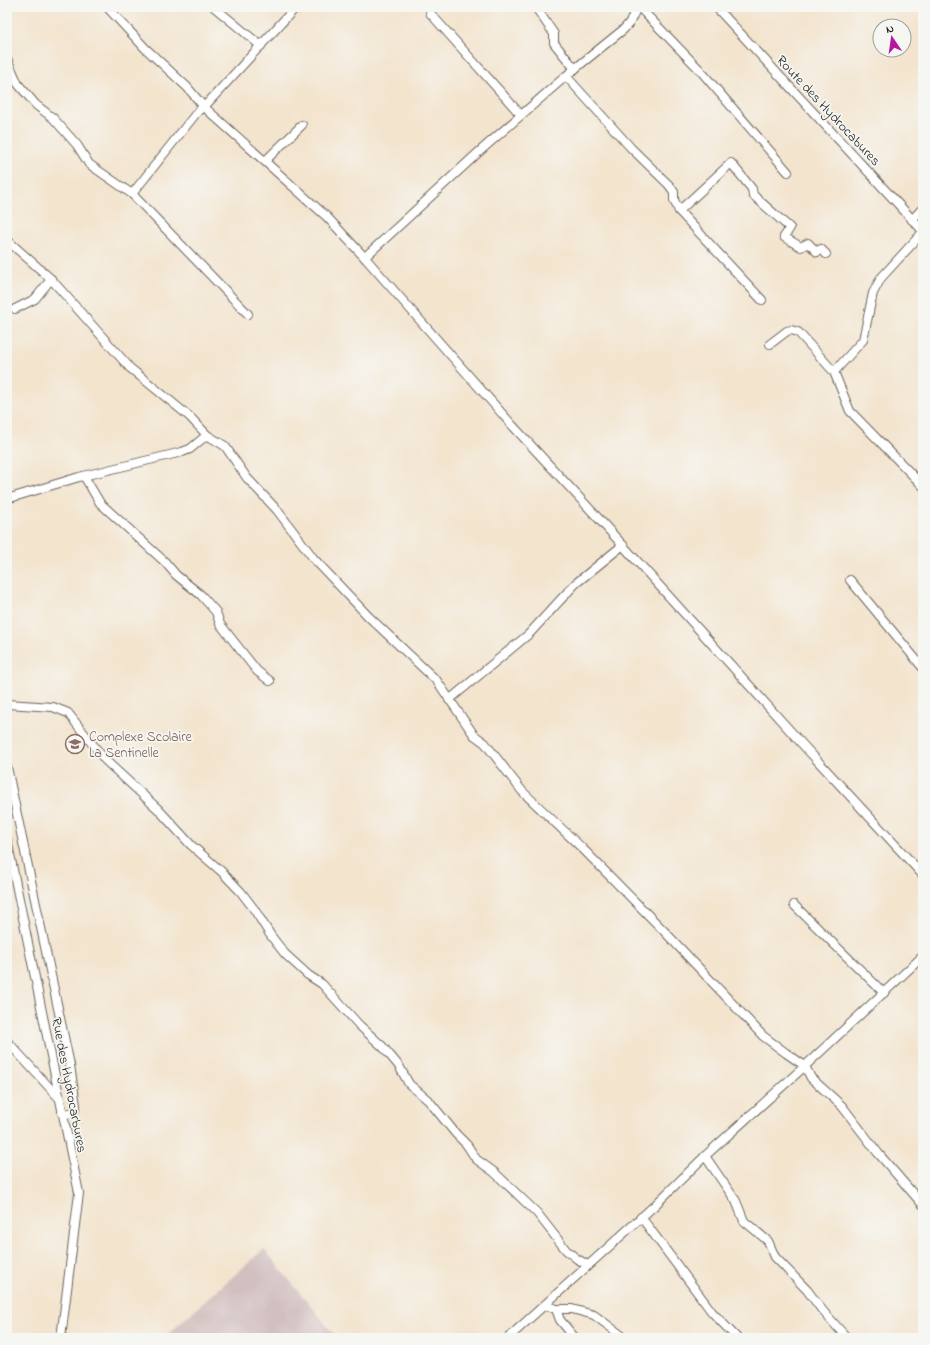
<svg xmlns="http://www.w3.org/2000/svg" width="930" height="1345" font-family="'Indie Flower',sans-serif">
<rect width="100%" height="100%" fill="#f6f6f2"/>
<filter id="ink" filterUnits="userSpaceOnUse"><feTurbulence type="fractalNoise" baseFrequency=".025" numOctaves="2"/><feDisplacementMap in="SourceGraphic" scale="8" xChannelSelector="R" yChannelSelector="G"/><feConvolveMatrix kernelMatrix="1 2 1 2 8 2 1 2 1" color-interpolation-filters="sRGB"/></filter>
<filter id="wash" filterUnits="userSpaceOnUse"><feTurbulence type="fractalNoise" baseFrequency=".012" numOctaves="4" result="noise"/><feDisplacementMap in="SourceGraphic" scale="16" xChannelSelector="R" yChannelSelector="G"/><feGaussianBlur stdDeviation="0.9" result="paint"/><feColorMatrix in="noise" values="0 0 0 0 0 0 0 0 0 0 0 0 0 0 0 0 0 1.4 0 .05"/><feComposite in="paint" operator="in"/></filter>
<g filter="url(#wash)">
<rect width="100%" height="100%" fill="#f3e4ce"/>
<path fill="#d2bfc0" d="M264,1249L337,1338H163Z"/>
</g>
<g filter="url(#ink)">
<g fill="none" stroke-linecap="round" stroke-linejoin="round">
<g stroke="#67625a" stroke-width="10">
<g id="minor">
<path d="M107,7L145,48L187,87L204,107L327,217L367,260L513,426L599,519L803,745L923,875"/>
<path d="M214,7L261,46"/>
<path d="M535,7L539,12L554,34V43L575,69"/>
<path d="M639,7L699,69L788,172"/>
<path d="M716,7L923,231"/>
<path d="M430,13L521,115"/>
<path d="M7,59L18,84L36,105L53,118L77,145L89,164L132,194L248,314"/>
<path d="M566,76L631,148L669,185L674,192V200L679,211L762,300"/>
<path d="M265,161L302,125"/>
<path d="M132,194L198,111L204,107L296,7"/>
<path d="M679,211L731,163L752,189L753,195L790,228L784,237L801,247L808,243L817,252L821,249L826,254"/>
<path d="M912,220L923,208"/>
<path d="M7,240L51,279L130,368L190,417L207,435"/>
<path d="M365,257L480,151L566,76L624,29L630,22L637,7"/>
<path d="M15,309L35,299L51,279"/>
<path d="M770,344L787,331L791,330L798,332L834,372L850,411L923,486"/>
<path d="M834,372L863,340L873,293L881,278L923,232"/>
<path d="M84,476L100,503L165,562L176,575L201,595L216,612L220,624L257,671L270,681"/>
<path d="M7,499L79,477L182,452L190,449L207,435L225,446L247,478L277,510L314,559L369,617L437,681L474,735L485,743L522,791L582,848L664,931L763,1036L786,1053L805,1066L811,1078L842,1106L878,1153L923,1205"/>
<path d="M850,580L923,668"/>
<path d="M449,700L529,634L575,584L623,545"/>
<path d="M7,704L53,707L68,713L105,760L158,809L191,845L222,872L241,892L254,909L271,936L285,954L308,975L322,984L359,1025L383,1047L399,1066L409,1084L429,1101L456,1134L467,1145L476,1159L494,1172L537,1213L566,1250L577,1259L588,1265"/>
<path d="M7,767L70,1065L76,1106L74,1112L66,1114L62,1113"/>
<path d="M7,840L79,1193L61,1338"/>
<path d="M794,905L884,993"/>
<path d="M7,1041L59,1098"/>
<path d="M705,1156L736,1201L744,1221L768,1241L775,1257L807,1290L822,1310L847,1338"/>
<path d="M641,1217L712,1312L737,1338"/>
<path d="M545,1305L556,1309H572L594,1315L625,1338"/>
<path d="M556,1309L560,1320L575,1338"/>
<path d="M508,1338L655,1205L705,1156L805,1066L923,956"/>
</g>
</g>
<use href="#minor" stroke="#fff" stroke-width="8"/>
</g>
</g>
<defs>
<g id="school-ring" transform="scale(1)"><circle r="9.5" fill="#f6f6f2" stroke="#8d6e63" stroke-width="1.5"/><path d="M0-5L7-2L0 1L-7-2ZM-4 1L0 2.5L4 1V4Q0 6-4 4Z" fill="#8d6e63"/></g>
</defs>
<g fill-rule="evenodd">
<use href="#school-ring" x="75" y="744"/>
</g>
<g text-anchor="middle" stroke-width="3.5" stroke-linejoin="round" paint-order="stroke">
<g font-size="14" fill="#1c1c1c" stroke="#f6f6f2">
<text transform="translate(829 110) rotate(47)" y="5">Route des Hydrocabures</text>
<text transform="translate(70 1085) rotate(79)" y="5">Rue des Hydrocarbures</text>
</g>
<g font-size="14" fill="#785e54" stroke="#f6f6f2" text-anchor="start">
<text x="89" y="741">Complexe Scolaire<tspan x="89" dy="16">La Sentinelle</tspan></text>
</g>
</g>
<rect width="930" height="1345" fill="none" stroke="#f6f6f2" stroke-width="24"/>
<g transform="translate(892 38) rotate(347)"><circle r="19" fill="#f6f6f2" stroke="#9f9f9c"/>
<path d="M0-3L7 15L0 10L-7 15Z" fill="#b5179e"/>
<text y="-6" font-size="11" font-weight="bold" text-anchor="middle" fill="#1c1c1c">N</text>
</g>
</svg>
